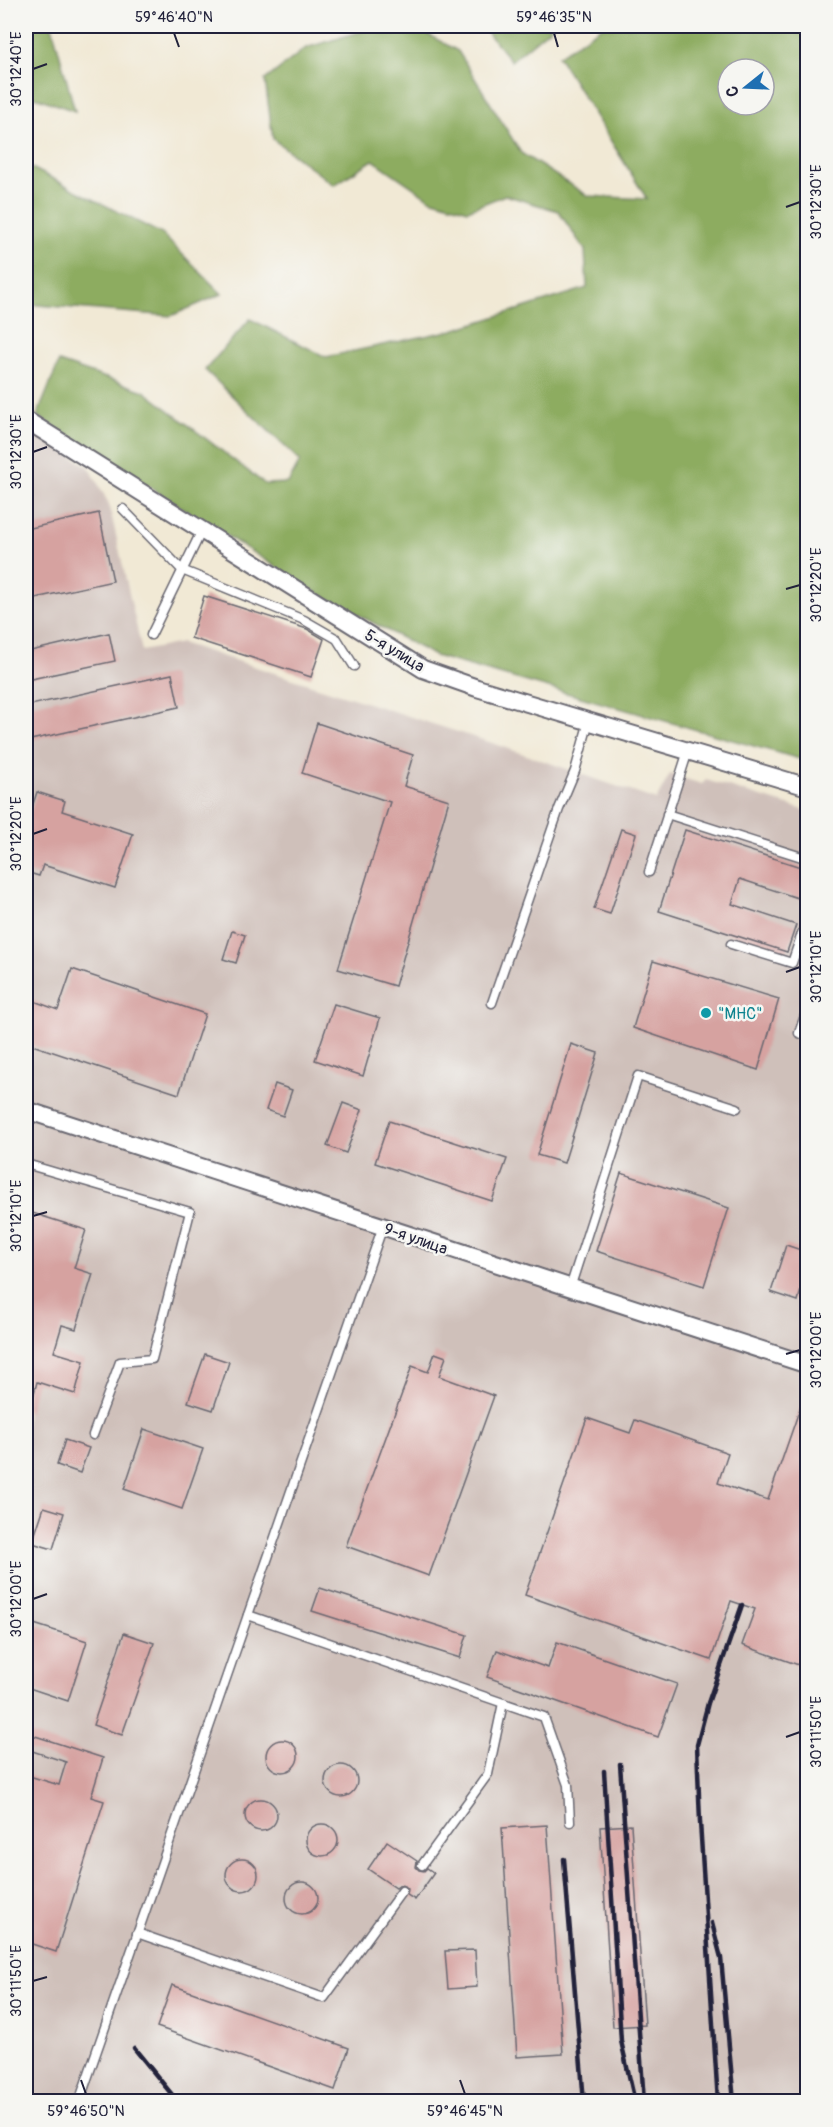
<svg xmlns="http://www.w3.org/2000/svg" width="833" height="2127" font-family="Pangolin,sans-serif">
<rect width="100%" height="100%" fill="#f6f6f2"/>
<filter id="ink" filterUnits="userSpaceOnUse"><feTurbulence type="fractalNoise" baseFrequency=".0167" numOctaves="2"/><feDisplacementMap in="SourceGraphic" scale="12" xChannelSelector="R" yChannelSelector="G"/><feConvolveMatrix kernelMatrix="1 2 1 2 8 2 1 2 1" color-interpolation-filters="sRGB"/></filter>
<filter id="wash" filterUnits="userSpaceOnUse"><feTurbulence type="fractalNoise" baseFrequency=".008" numOctaves="4" result="noise"/><feDisplacementMap in="SourceGraphic" scale="24" xChannelSelector="R" yChannelSelector="G"/><feGaussianBlur stdDeviation="1.35" result="paint"/><feColorMatrix in="noise" values="0 0 0 0 0 0 0 0 0 0 0 0 0 0 0 0 0 1.4 0 .05"/><feComposite in="paint" operator="in"/></filter>
<g filter="url(#wash)">
<rect width="100%" height="100%" fill="#f1e9d5"/>
<path fill="#cfc0ba" d="M26,434L43,439L89,467L109,504L142,651L181,643L492,743L656,800L670,774L702,784L706,780L807,811V2101H26Z"/>
<g fill="#8dac60" stroke="#58674e" stroke-width="1.5" fill-rule="evenodd">
<path d="M26,26H52L75,111L26,94Z"/>
<path d="M379,26H413L458,51L521,153L588,196L647,199L558,56L603,26H807V761L435,656L314,591L37,416L59,362L144,391L265,484L288,483L300,461L205,370L250,319L326,357L453,330L587,288L585,250L558,211L505,195L468,210L430,199L373,160L334,185L273,139L265,80L306,48ZM728,69H764V105H728Z"/>
<path d="M482,26H553L511,61Z"/>
<path d="M26,165L162,234L222,294L171,316L26,304Z"/>
</g>
<g id="blocks">
<g fill="#d6a2a0">
<path d="M99,513L113,581L26,600V529Z"/>
<path d="M204,596L307,629L324,639L311,677L191,638Z"/>
<path d="M109,633L115,661L31,679L26,652Z"/>
<path d="M172,674L179,707L26,741V706Z"/>
<path d="M317,723L413,755L404,786L449,800L395,986L338,969L390,802L302,773Z"/>
<path d="M37,792L65,801L62,811L133,834L115,888L43,865L39,876L26,872V825Z"/>
<path d="M621,829L636,834L610,914L594,909Z"/>
<path d="M685,830L807,869V901L740,879L732,904L796,925L787,952L659,911Z"/>
<path d="M232,931L245,935L236,963L223,959Z"/>
<path d="M653,961L779,999L758,1070L633,1028Z"/>
<path d="M72,969L205,1014L179,1094L26,1043V998L58,1010Z"/>
<path d="M334,1004L380,1018L363,1076L315,1060Z"/>
<path d="M571,1044L598,1053L564,1163L537,1155Z"/>
<path d="M275,1084L292,1090L283,1116L266,1110Z"/>
<path d="M343,1103L362,1110L346,1153L327,1146Z"/>
<path d="M389,1121L507,1159L492,1201L375,1163Z"/>
<path d="M621,1173L729,1208L704,1286L596,1251Z"/>
<path d="M26,1211L86,1230L74,1268L93,1274L76,1329L62,1325L54,1352L84,1361L75,1394L37,1382L29,1412L26,1411Z"/>
<path d="M786,1245L807,1252V1292L801,1290L798,1301L771,1292Z"/>
<path d="M435,1353L446,1357L439,1376L494,1396L429,1576L346,1546L412,1366L428,1372Z"/>
<path d="M205,1354L229,1362L213,1410L188,1402Z"/>
<path d="M806,1391H807V1668L742,1645L755,1609L731,1601L711,1660L525,1595L587,1418L630,1433L635,1420L728,1453L718,1483L768,1500Z"/>
<path d="M144,1429L203,1449L182,1509L124,1489Z"/>
<path d="M65,1440L89,1448L80,1473L57,1465Z"/>
<path d="M44,1507L64,1513L53,1549L32,1543Z"/>
<path d="M320,1588L467,1635L460,1658L312,1611Z"/>
<path d="M34,1624L87,1641L68,1701L26,1687V1650Z"/>
<path d="M124,1633L154,1643L122,1735L93,1725Z"/>
<path d="M557,1642L677,1684L658,1737L487,1677L497,1650L548,1668Z"/>
<path d="M26,1733L103,1758L91,1797L104,1801L56,1952L26,1942V1775L59,1785L66,1762L26,1749Z"/>
<circle cx="282" cy="1756" r="16"/>
<circle cx="341" cy="1781" r="16"/>
<circle cx="261" cy="1815" r="16"/>
<circle cx="322" cy="1840" r="16"/>
<path d="M547,1825L563,2054L517,2057L502,1828Z"/>
<path d="M631,1825L645,2025L613,2027L600,1827Z"/>
<path d="M387,1841L417,1861L416,1867L419,1870L424,1871L427,1868L434,1873L415,1900L407,1895L408,1889L405,1886L400,1885L396,1888L368,1869Z"/>
<circle cx="242" cy="1875" r="16"/>
<circle cx="302" cy="1898" r="16"/>
<path d="M475,1950L477,1987L448,1989L445,1951Z"/>
<path d="M172,1985L349,2048L335,2090L157,2027Z"/>
</g>
</g>
</g>
<g filter="url(#ink)">
<use href="#blocks" fill-opacity="0" stroke="#6a6871" stroke-width="1.5"/>
<g fill="none" stroke-linecap="round" stroke-linejoin="round">
<g stroke="#6a6871" stroke-width="11">
<g id="service">
<path d="M123,509L182,570L304,620L337,639L354,666"/>
<path d="M151,635L202,530"/>
<path d="M667,814L808,859"/>
<path d="M649,872L688,751"/>
<path d="M731,944L792,963L808,916"/>
<path d="M492,1003L559,809L575,771L589,721"/>
<path d="M808,1007L799,1033L808,1036"/>
<path d="M26,1164L190,1212L152,1359L120,1362L93,1435"/>
<path d="M570,1288L638,1076L737,1108"/>
<path d="M248,1615L544,1717L568,1785L570,1822"/>
<path d="M422,1865L488,1774L503,1703"/>
<path d="M137,1933L324,1998L402,1891"/>
<path d="M79,2102L383,1226"/>
</g>
</g>
<g stroke="#6a6871" stroke-width="20">
<g id="minor">
<path d="M26,420L423,669L477,688L808,787"/>
<path d="M26,1110L808,1365"/>
</g>
</g>
<use href="#service" stroke="#fff" stroke-width="8"/>
<use href="#minor" stroke="#fff" stroke-width="16"/>
<g stroke="#22223b" stroke-width="4.5">
<path d="M620,1764L644,2102"/>
<path d="M604,1771L621,2041L635,2102"/>
<path d="M564,1859L584,2102"/>
<path d="M712,1923L721,1958L734,2102"/>
<path d="M134,2048L178,2102"/>
<path d="M718,2102L700,1822L697,1745L708,1703L742,1605"/>
</g>
</g>
</g>
<path fill="none" stroke="#22223b" stroke-width="2" d="M174,33L179,47M554,33L558,47M33,69L47,64M786,207L800,202M33,452L47,447M786,589L800,585M33,834L47,829M786,972L800,967M33,1216L47,1212M786,1354L800,1350M33,1599L47,1594M786,1737L800,1732M33,1981L47,1977M81,2080L86,2094M460,2080L465,2094"/>
<circle fill="#0f9aa8" stroke="#f6f6f2" stroke-width="2" cx="706" cy="1013" r="6"/>
<g text-anchor="middle" stroke-width="5" stroke-linejoin="round" paint-order="stroke">
<g font-size="16" fill="#22223b" stroke="#f6f6f2">
<text transform="translate(395 650) rotate(31)" y="6">5-я улица</text>
<text transform="translate(416 1238) rotate(19)" y="6">9-я улица</text>
</g>
<g font-size="16" fill="#0d838f" stroke="#f6f6f2" text-anchor="start">
<text x="718" y="1019">"МНС"</text>
</g>
</g>
<rect width="833" height="2127" fill="none" stroke="#f6f6f2" stroke-width="66"/>
<g transform="translate(746 87) rotate(252)"><circle r="28" fill="#f6f6f2" stroke="#a1a1a9" stroke-width="1.5"/>
<path d="M0-4.5L10 22L0 15L-10 22Z" fill="#1f6fb2"/>
<text y="-9" font-size="16" font-weight="bold" text-anchor="middle" fill="#22223b">С</text>
</g>
<rect x="33" y="33" width="767" height="2061" fill="none" stroke="#22223b" stroke-width="2"/>
<g font-size="15" text-anchor="middle" fill="#22223b">
<text x="174" y="22">59°46'40"N</text>
<text x="554" y="22">59°46'35"N</text>
<text transform="translate(16 69) rotate(-90)" y="5">30°12'40"E</text>
<text transform="translate(816 202) rotate(-90)" y="5">30°12'30"E</text>
<text transform="translate(16 452) rotate(-90)" y="5">30°12'30"E</text>
<text transform="translate(816 585) rotate(-90)" y="5">30°12'20"E</text>
<text transform="translate(16 834) rotate(-90)" y="5">30°12'20"E</text>
<text transform="translate(816 967) rotate(-90)" y="5">30°12'10"E</text>
<text transform="translate(16 1216) rotate(-90)" y="5">30°12'10"E</text>
<text transform="translate(816 1350) rotate(-90)" y="5">30°12'00"E</text>
<text transform="translate(16 1599) rotate(-90)" y="5">30°12'00"E</text>
<text transform="translate(816 1732) rotate(-90)" y="5">30°11'50"E</text>
<text transform="translate(16 1981) rotate(-90)" y="5">30°11'50"E</text>
<text x="86" y="2116">59°46'50"N</text>
<text x="465" y="2116">59°46'45"N</text>
</g>
</svg>
